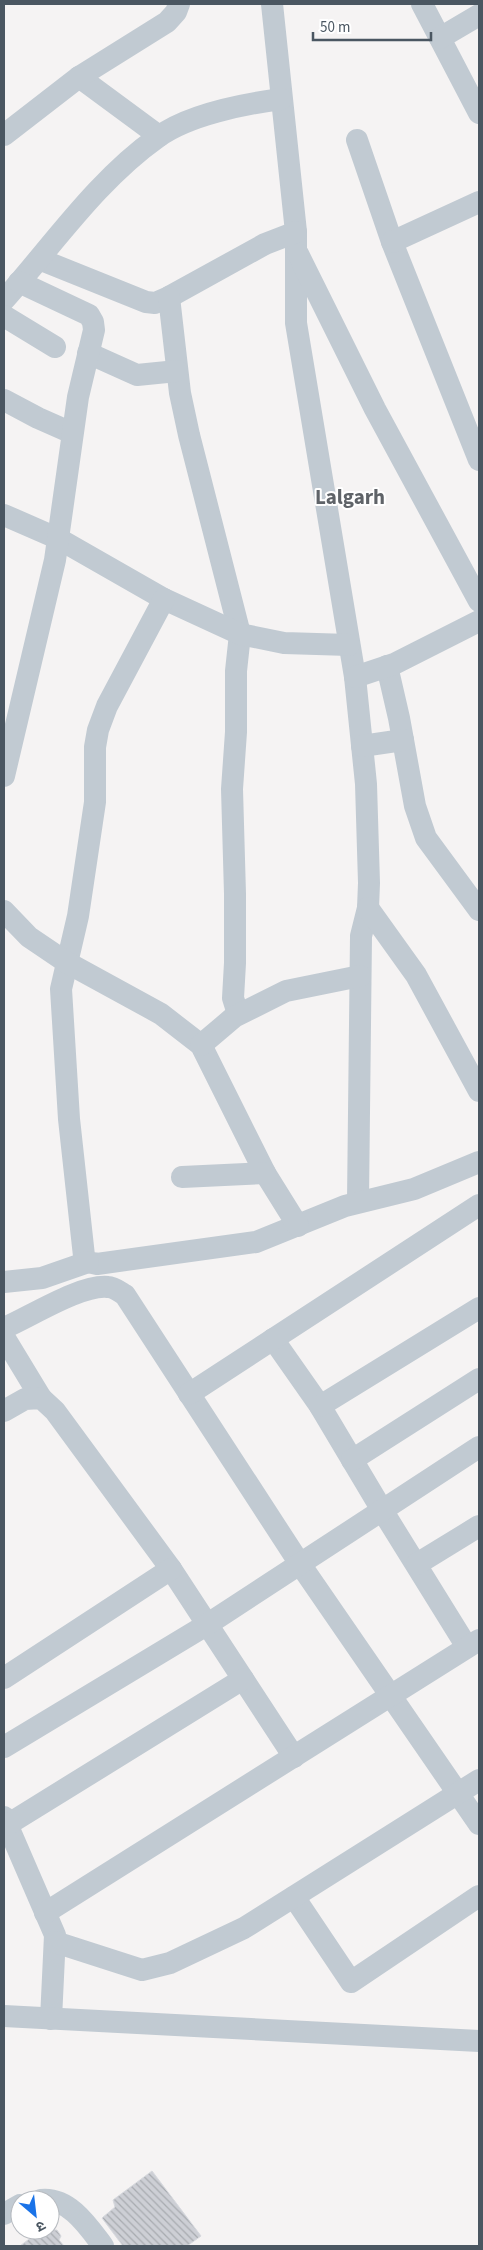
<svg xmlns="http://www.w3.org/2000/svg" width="483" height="2250" font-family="'Source Sans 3','Noto Sans Devanagari',sans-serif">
<defs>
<pattern id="building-back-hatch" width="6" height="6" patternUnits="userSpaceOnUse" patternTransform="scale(1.25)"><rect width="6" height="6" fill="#cdcfd5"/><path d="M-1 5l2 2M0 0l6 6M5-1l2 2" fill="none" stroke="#a8abb0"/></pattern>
</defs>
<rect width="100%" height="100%" fill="#f5f3f3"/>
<g fill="url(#building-back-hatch)" stroke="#d7d9de">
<path d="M152,2171L201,2236L187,2246H123L102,2218L115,2207L113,2200Z"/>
<path d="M41,2230H57L61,2236L59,2240L64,2246H20Z"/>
</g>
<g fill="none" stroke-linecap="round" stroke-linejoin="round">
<g stroke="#c1cad2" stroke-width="22">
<path d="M272,4L296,232V323L355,677L366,784L369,883L368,908L361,936L358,1201"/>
<path d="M422,4L479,113"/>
<path d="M440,38L479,15"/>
<path d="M79,77L159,136"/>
<path d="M4,135L79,77L167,22L176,12L179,4"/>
<path d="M357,140L392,242L479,460"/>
<path d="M392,242L479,202"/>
<path d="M298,254L375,409L479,601"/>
<path d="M39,259L146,302L155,303L169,297L265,244L296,232"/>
<path d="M169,297L180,393L189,435L240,634L236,671V732L232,789L235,894V963L233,998L238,1014"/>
<path d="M4,300C53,245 97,180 158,137C188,115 244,104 281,99"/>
<path d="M4,316L55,347"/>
<path d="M88,353L137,375L177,371"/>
<path d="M4,400L38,418L72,433"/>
<path d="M4,515L59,539L164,599L240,634L284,643L349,645"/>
<path d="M164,599L107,706L98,730L95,747V802L78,916L61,989L69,1119L84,1256L88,1262L97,1264L256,1242L345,1206L414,1189L479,1162"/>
<path d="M387,666L399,718L415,806L426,838L479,910"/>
<path d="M355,677L394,664L479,621"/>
<path d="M362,746L403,740"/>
<path d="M4,776L55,560L78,397L94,330L93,322L89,315L19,282"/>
<path d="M368,908L416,975L479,1091"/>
<path d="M4,911L29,937L66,962L161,1014L201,1045L265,1173L298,1226"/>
<path d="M201,1045L234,1017L286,991L360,976"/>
<path d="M182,1177L265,1173"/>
<path d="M4,1282L42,1278L88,1262"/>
<path d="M4,1328C30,1317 81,1284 108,1287C114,1287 120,1292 125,1295L300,1564L479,1824"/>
<path d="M4,1337L41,1398"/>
<path d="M273,1339L320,1406L382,1510L467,1647"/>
<path d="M189,1394L479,1205"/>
<path d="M320,1406L479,1308"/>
<path d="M4,1411L25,1399L41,1398L55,1411L171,1569L294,1757"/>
<path d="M352,1460L479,1379"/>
<path d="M417,1564L479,1526"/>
<path d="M4,1678L171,1569"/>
<path d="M4,1747L208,1624L479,1447"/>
<path d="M4,1817L55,1935L51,2019"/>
<path d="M7,1825L243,1679"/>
<path d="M294,1897L351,1982L479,1896"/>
<path d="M45,1913L479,1640"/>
<path d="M55,1942L142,1970L170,1963L244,1928L479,1780"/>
<path d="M4,2016L479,2041"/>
<path d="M41,2200C69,2197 88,2226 103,2246"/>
<path d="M4,2214L20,2205"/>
</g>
</g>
<g text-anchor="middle" stroke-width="4" stroke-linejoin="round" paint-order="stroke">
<g font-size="21" font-weight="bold" fill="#5f6368" stroke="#fff">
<text x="350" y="504">Lalgarh</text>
</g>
</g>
<rect width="483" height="2250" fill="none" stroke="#4a5661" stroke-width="10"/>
<g transform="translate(35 2215) rotate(152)"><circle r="24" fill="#ffffff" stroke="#b7bbc0"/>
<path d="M0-4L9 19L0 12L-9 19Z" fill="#1a73e8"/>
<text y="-8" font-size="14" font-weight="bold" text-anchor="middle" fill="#4a5661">उ</text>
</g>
<path d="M313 32v8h118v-8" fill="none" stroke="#4a5661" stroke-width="2.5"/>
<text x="320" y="32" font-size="15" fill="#4a5661" stroke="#ffffff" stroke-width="4" paint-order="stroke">50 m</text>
</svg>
